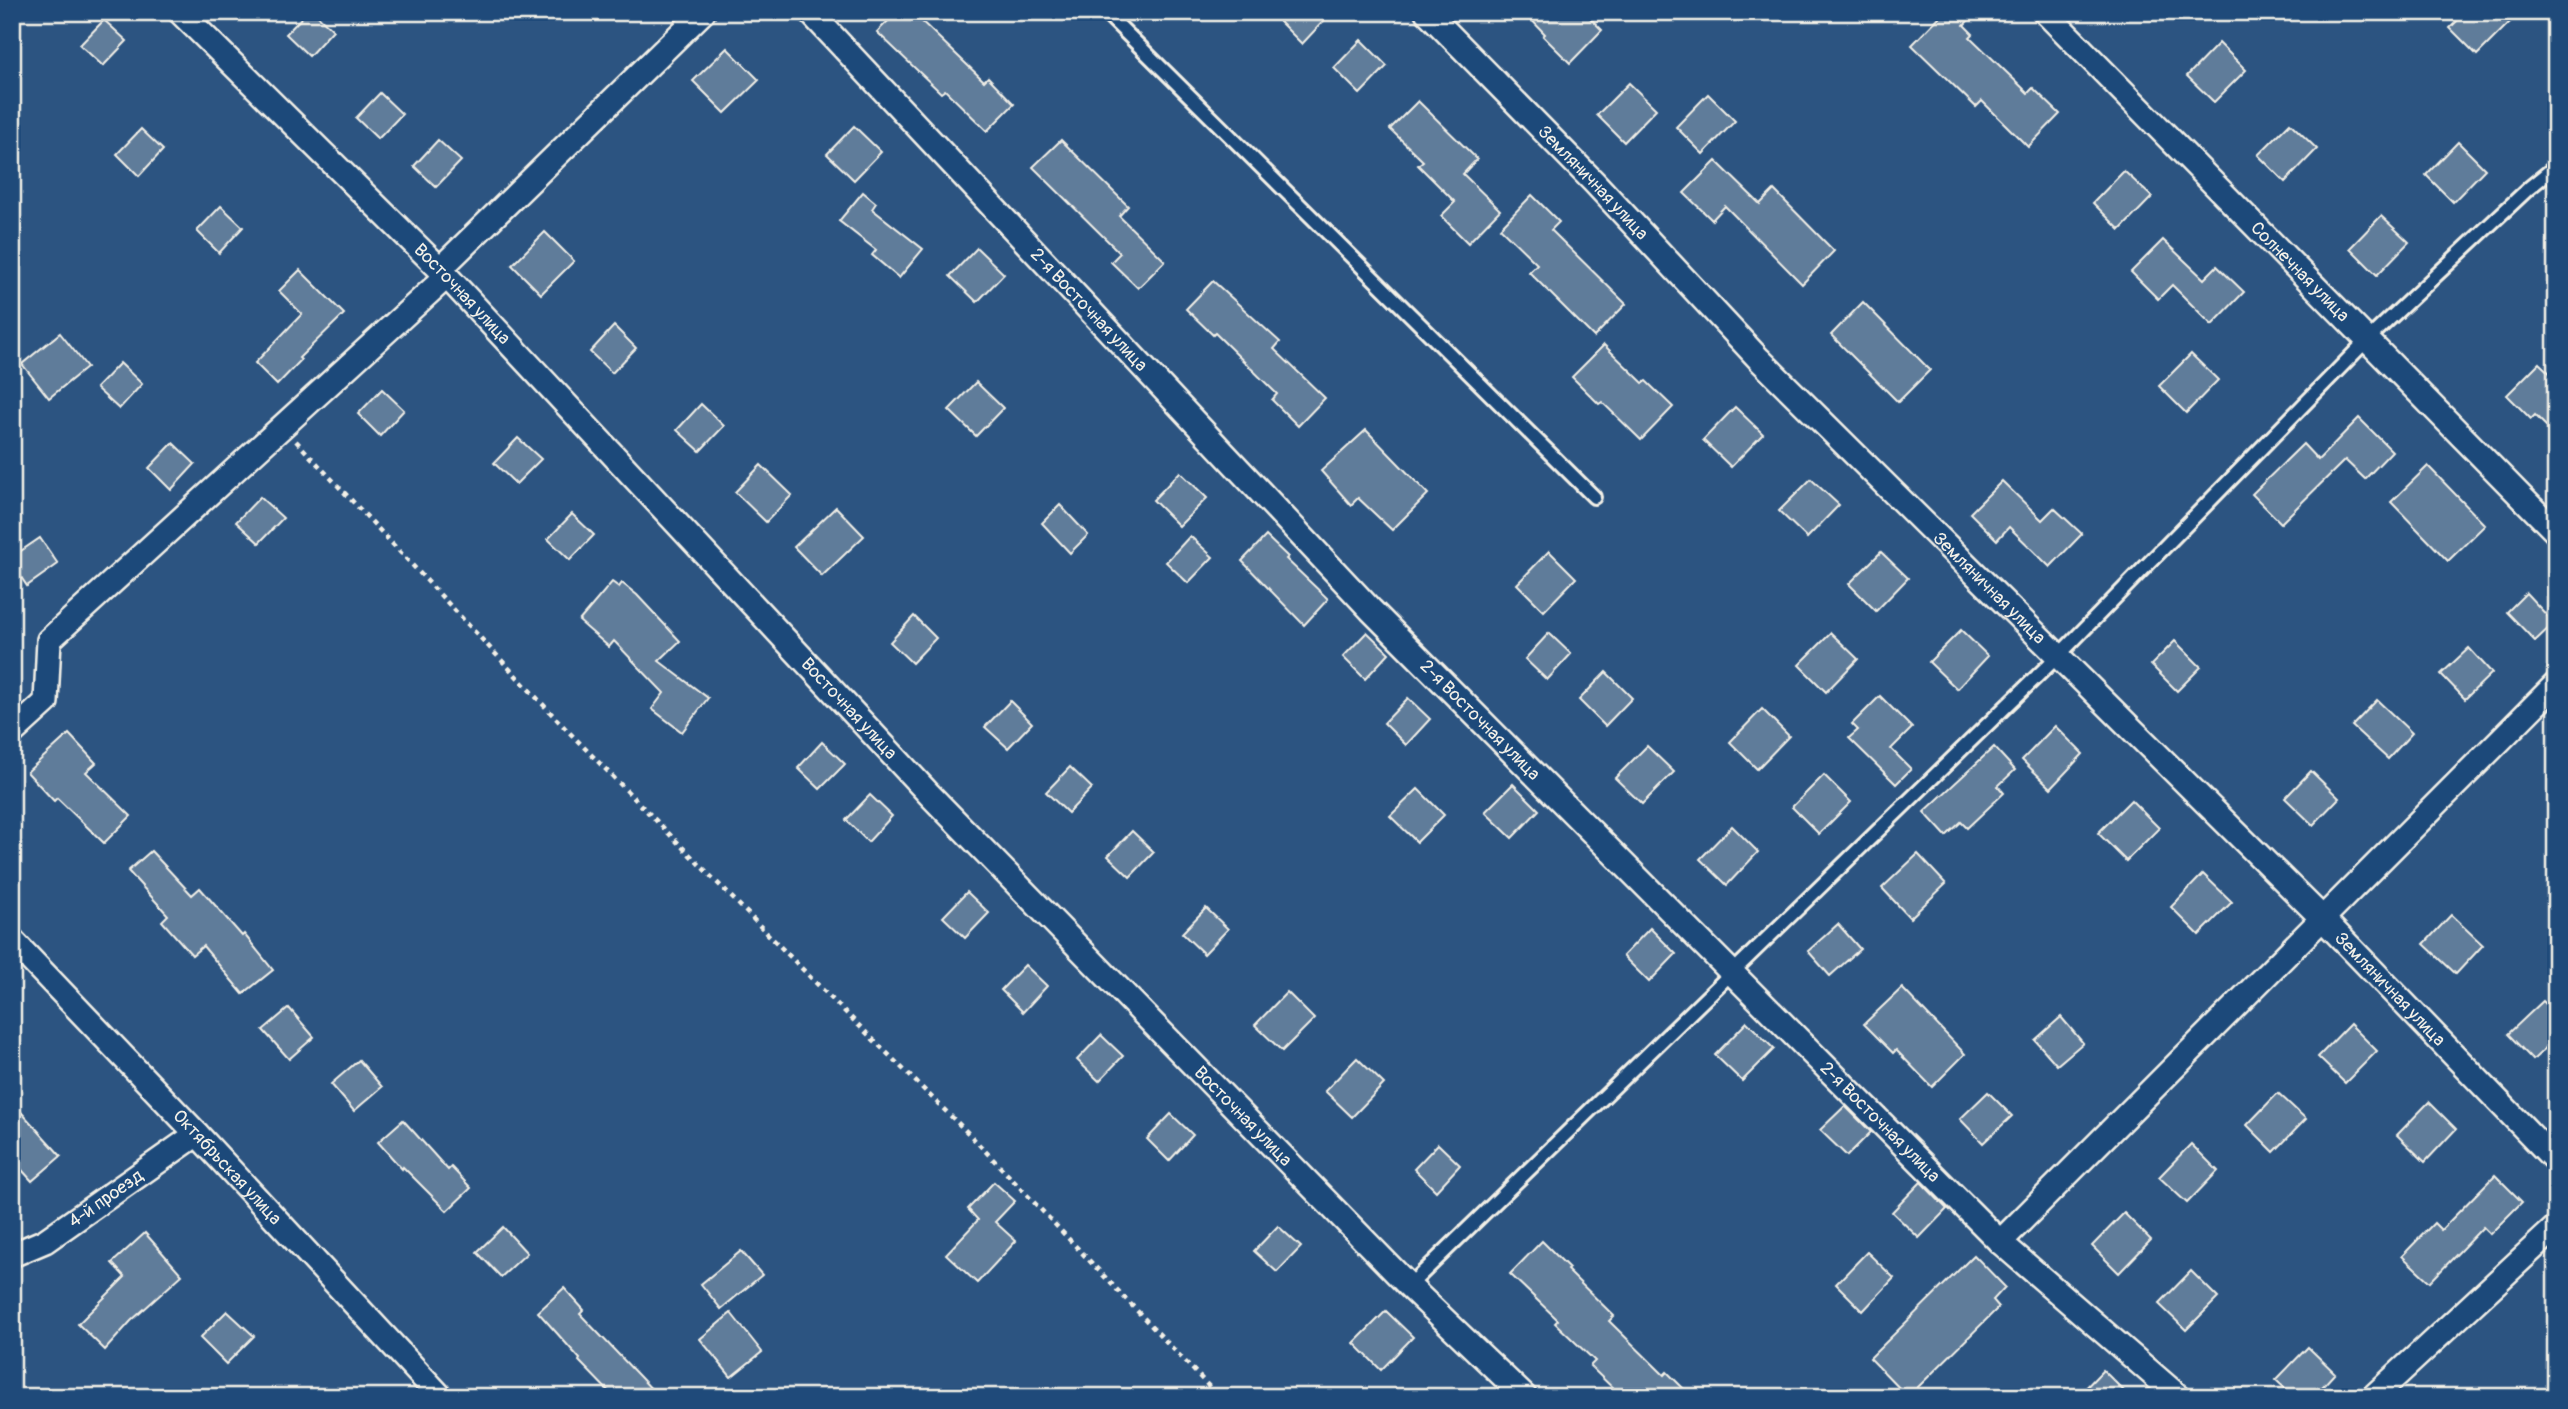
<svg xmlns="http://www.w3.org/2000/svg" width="2568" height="1409" font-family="Pangolin,sans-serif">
<rect width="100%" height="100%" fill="#2c5481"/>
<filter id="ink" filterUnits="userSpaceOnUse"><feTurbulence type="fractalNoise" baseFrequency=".0143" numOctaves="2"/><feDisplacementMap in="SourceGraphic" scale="14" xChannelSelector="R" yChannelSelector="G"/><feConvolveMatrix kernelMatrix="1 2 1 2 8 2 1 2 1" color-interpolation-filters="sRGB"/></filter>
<g filter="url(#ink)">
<g fill="#5e7b9a" stroke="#f4f1e8" stroke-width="2">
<path d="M307,12H314L333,30L309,56L286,34Z"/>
<path d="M897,12H912L984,81L988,77L1014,104L987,131L945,90L941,93L877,32Z"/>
<path d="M1270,12H1332L1302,44Z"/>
<path d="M1524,12H1584L1602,30L1570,63L1543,36L1545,34Z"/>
<path d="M1944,12H1976L1964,25L1973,34L1970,37L2028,93L2033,88L2060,114L2028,147L1982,101L1976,107L1912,45Z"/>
<path d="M2466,12H2499L2510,22L2477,55L2450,28Z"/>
<path d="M104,20L127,41L103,66L80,45Z"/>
<path d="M1361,40L1387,66L1360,94L1334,68Z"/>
<path d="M2219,43L2246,70L2214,102L2187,76Z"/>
<path d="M727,48L759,80L725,113L693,81Z"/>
<path d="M1629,83L1656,109L1624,142L1597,115Z"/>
<path d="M380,93L402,114L378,139L356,118Z"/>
<path d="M1708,94L1735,121L1703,154L1676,127Z"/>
<path d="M1418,101L1477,159L1463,174L1500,210L1468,243L1441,216L1455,202L1418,165L1423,161L1390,129Z"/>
<path d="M2290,123L2317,149L2285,182L2258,155Z"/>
<path d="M854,126L881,152L854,180L827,154Z"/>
<path d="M141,129L163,150L139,176L117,154Z"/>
<path d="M438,140L461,161L436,187L414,166Z"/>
<path d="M1061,140L1128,206L1119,216L1165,261L1138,288L1111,262L1120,253L1033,167Z"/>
<path d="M2458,142L2485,169L2453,202L2426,175Z"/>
<path d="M1716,161L1760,204L1774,190L1834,251L1802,284L1725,206L1712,220L1684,193Z"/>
<path d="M2124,171L2152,197L2120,230L2093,203Z"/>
<path d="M863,192L876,203L872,209L923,249L899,278L872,255L876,250L839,221Z"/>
<path d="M1532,195L1559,222L1551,230L1626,304L1594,337L1529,272L1537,264L1500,228Z"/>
<path d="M221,206L243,227L219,253L197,231Z"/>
<path d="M2381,216L2409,242L2377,275L2350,248Z"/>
<path d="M545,232L574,261L541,294L512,265Z"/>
<path d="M2163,240L2204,279L2217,266L2244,292L2212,325L2172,285L2158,299L2131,272Z"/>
<path d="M977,248L1004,274L977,302L950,276Z"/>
<path d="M300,270L344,314L299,358L301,360L277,385L255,363L302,314L279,291Z"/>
<path d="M1213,281L1280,342L1274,349L1325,398L1298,426L1272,400L1277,394L1215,333L1213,335L1186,309Z"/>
<path d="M1863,302L1930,370L1898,402L1831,335Z"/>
<path d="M614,326L636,348L612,373L590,352Z"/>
<path d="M60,333L87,367L49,398L22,364Z"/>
<path d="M1604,345L1643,383L1646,381L1673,407L1641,440L1602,402L1599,404L1572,377Z"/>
<path d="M2191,354L2218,380L2186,413L2159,386Z"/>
<path d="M120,363L142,384L119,409L96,388Z"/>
<path d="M2539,363L2556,379V436L2535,415L2531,419L2507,395Z"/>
<path d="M976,382L1003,408L976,436L949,410Z"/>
<path d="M382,389L404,410L380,436L358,414Z"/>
<path d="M701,404L724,426L700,451L677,430Z"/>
<path d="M1735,407L1763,434L1731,467L1703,440Z"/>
<path d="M2359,418L2392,451L2365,479L2345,460L2281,523L2252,494L2303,444L2318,460Z"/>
<path d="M1366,430L1428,494L1392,530L1358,498L1351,505L1321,471Z"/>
<path d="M518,438L541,459L516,484L494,463Z"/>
<path d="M173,443L195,464L171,490L149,468Z"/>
<path d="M761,465L792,495L766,522L735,492Z"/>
<path d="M2428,466L2485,525L2448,561L2391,502Z"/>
<path d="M1180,472L1207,498L1179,526L1153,500Z"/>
<path d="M1811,479L1839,505L1807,538L1779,511Z"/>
<path d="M2002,481L2042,520L2054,508L2082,534L2050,567L2009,527L1997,540L1970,513Z"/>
<path d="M260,497L283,518L259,543L236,522Z"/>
<path d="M1060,505L1088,535L1070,553L1042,523Z"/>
<path d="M836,507L864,536L822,576L794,547Z"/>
<path d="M572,514L594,535L570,560L548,539Z"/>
<path d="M1190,536L1213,557L1188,583L1166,562Z"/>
<path d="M1266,536L1288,557L1286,559L1328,599L1304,625L1242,561Z"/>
<path d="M40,538L58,564L27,586L12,564V557Z"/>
<path d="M1549,551L1576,578L1544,611L1517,584Z"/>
<path d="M1881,552L1908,578L1876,611L1849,584Z"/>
<path d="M612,582L619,587L622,583L637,595L680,641L659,661L708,698L682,732L652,709L664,693L614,641L609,647L579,621Z"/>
<path d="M2526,593L2554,623L2535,641L2507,612Z"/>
<path d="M914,616L936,638L912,663L890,642Z"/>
<path d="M1961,630L1988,656L1957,689L1929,662Z"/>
<path d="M1367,632L1389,653L1365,679L1343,657Z"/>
<path d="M1549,633L1571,654L1547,680L1525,659Z"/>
<path d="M1831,633L1858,659L1826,692L1799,665Z"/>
<path d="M2175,641L2201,667L2177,691L2151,665Z"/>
<path d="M2469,648L2492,673L2465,699L2441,674Z"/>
<path d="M1606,672L1632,698L1605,726L1579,700Z"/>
<path d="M1880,696L1912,728L1891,749L1911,769L1896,784L1849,738L1858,730L1852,724Z"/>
<path d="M1408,698L1430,719L1406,745L1384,723Z"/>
<path d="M2377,700L2412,733L2388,759L2352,726Z"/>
<path d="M1010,701L1032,723L1008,748L985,727Z"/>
<path d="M1762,709L1789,736L1757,769L1730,742Z"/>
<path d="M2055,726L2083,754L2051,788L2022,760Z"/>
<path d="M69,734L96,763L86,772L131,816L104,843L57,798L54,801L27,772Z"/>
<path d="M822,742L845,764L820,789L798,768Z"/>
<path d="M1647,746L1674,772L1642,804L1615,778Z"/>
<path d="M1994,747L2015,770L1998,786L2004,793L1967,828L1961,822L1946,836L1924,812Z"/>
<path d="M1070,767L1092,788L1068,813L1046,792Z"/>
<path d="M2311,771L2339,798L2313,825L2285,798Z"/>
<path d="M1824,775L1851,802L1819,834L1792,807Z"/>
<path d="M1513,784L1539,810L1512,838L1485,812Z"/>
<path d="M1418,789L1444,815L1417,842L1390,816Z"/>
<path d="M870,795L892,816L868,842L846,820Z"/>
<path d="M2131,800L2159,828L2126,861L2098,833Z"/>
<path d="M1732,826L1758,852L1727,885L1700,859Z"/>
<path d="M1132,831L1154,852L1130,877L1108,856Z"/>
<path d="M151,851L192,895L200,888L242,936L244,934L273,970L243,994L203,946L192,955L162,921L168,915L128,871Z"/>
<path d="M1918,854L1946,884L1910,918L1882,888Z"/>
<path d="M2203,874L2232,902L2199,935L2171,907Z"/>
<path d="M967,892L989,913L965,938L943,917Z"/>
<path d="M1206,908L1228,929L1204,954L1182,933Z"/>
<path d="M2451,915L2483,945L2456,974L2424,944Z"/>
<path d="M1838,924L1860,949L1830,976L1808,951Z"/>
<path d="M1650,928L1676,954L1649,982L1623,956Z"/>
<path d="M1025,965L1047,986L1023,1012L1001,990Z"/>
<path d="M1902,988L1965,1054L1932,1087L1896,1050L1893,1053L1864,1024Z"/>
<path d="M1287,992L1314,1019L1282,1051L1255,1025Z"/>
<path d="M2543,1001L2556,1014V1038L2533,1060L2508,1034Z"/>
<path d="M289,1008L314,1037L289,1059L263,1030Z"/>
<path d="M2061,1017L2083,1043L2057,1065L2035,1040Z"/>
<path d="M1747,1022L1774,1049L1742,1081L1715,1055Z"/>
<path d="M2350,1024L2377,1051L2345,1083L2318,1057Z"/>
<path d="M1101,1035L1123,1056L1099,1081L1077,1060Z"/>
<path d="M1357,1058L1384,1084L1352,1117L1325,1091Z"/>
<path d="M359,1060L382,1087L354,1111L331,1084Z"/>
<path d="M1988,1092L2012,1116L1983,1143L1960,1119Z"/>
<path d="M2278,1093L2306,1119L2274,1152L2247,1125Z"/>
<path d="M12,1102L61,1156L32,1181L12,1159Z"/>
<path d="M2429,1102L2456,1129L2425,1162L2397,1135Z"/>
<path d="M1845,1106L1871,1132L1847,1156L1820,1130Z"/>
<path d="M1171,1114L1193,1135L1169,1161L1147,1139Z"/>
<path d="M403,1120L448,1170L451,1167L471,1188L447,1211L403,1167L402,1169L378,1142Z"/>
<path d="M1438,1144L1460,1165L1436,1191L1414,1169Z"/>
<path d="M2191,1144L2218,1171L2187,1203L2159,1177Z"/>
<path d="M2495,1175L2522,1202L2490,1234L2483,1227L2430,1282L2402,1256L2434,1223L2441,1230Z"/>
<path d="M994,1182L1015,1201L995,1222L1016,1241L977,1283L946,1254L978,1220L968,1209Z"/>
<path d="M1921,1182L1947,1209L1919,1238L1892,1212Z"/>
<path d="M2124,1213L2151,1240L2119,1273L2092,1246Z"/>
<path d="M1278,1226L1301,1247L1277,1272L1254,1251Z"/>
<path d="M503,1227L527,1253L501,1277L477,1252Z"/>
<path d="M145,1233L182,1275L131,1321L105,1350L78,1324L125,1277L112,1263Z"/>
<path d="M1542,1241L1569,1268L1567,1270L1614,1316L1609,1321L1664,1375L1667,1372L1692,1397H1622L1590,1366L1595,1361L1555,1323L1558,1320L1510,1274Z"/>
<path d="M741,1251L762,1275L721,1309L701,1284Z"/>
<path d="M1867,1252L1894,1278L1863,1311L1836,1284Z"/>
<path d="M1974,1255L2005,1287L1993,1300L1999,1307L1908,1397L1870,1358Z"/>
<path d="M2191,1271L2218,1298L2186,1330L2159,1304Z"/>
<path d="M564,1288L584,1310L580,1314L659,1397H614L579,1361L580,1359L538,1312Z"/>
<path d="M227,1311L254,1336L226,1364L200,1338Z"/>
<path d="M1386,1311L1413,1337L1381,1370L1354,1343Z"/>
<path d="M731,1313L762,1352L731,1377L700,1339Z"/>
<path d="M2308,1347L2335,1373L2313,1397H2294L2276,1380Z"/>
<path d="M2103,1370L2130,1397H2077Z"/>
</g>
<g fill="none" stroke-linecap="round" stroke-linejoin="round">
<g stroke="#f4f1e8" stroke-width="18">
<g id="lane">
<path d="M1105,12L1594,497"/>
<path d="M1409,1286L2059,655L2366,341L2529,188L2556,166"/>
</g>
</g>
<g stroke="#f4f1e8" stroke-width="28">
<g id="street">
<path id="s1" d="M180,12L440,269L929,794L1409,1286L1525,1397"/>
<path id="s2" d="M810,12L1371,610L2000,1242L2179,1397"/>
<path id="s3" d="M1427,12L1594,182L1759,359L2321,917L2556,1161"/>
<path id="s4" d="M2045,12L2556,532"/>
<path d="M440,269L703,12"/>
<path d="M12,733L46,702L49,640L447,276"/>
<path id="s5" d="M12,940L197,1134L441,1397"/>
<path d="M2000,1242L2556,684"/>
<path id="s6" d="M12,1255L45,1241L197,1134"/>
<path d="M2373,1397L2556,1227"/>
</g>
</g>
<path stroke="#f4f1e8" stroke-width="4.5" stroke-dasharray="5 5" stroke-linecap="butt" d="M296,441L565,728L823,990L970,1135L1219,1397"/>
<use href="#lane" stroke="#1f4a7a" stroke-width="12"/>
<use href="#street" stroke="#1f4a7a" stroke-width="23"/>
</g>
</g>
<g text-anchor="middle" stroke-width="5" stroke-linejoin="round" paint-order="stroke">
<g font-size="18" fill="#f4f1e8" stroke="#1f4a7a">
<text dy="6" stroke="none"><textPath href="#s3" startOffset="238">Земляничная улица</textPath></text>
<text dy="6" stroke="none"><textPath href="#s4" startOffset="364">Солнечная улица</textPath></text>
<text dy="6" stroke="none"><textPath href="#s1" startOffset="399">Восточная улица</textPath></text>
<text dy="6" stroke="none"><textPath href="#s2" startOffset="408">2-я Восточная улица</textPath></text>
<text dy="6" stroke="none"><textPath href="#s3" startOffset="805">Земляничная улица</textPath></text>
<text dy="6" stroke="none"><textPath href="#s1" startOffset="966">Восточная улица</textPath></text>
<text dy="6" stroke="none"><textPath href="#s2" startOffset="975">2-я Восточная улица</textPath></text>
<text dy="6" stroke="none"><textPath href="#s3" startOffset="1372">Земляничная улица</textPath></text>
<text dy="6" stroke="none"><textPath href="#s1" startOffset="1533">Восточная улица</textPath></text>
<text dy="6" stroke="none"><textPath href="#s2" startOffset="1542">2-я Восточная улица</textPath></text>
<text dy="6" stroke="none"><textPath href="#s5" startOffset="313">Октябрьская улица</textPath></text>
<text dy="6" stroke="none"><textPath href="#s6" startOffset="110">4-й проезд</textPath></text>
</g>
</g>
<rect width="2568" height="1409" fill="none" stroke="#1f4a7a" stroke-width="42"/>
<rect x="21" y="21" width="2526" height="1367" fill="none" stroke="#f4f1e8" stroke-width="2.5" filter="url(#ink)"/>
</svg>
